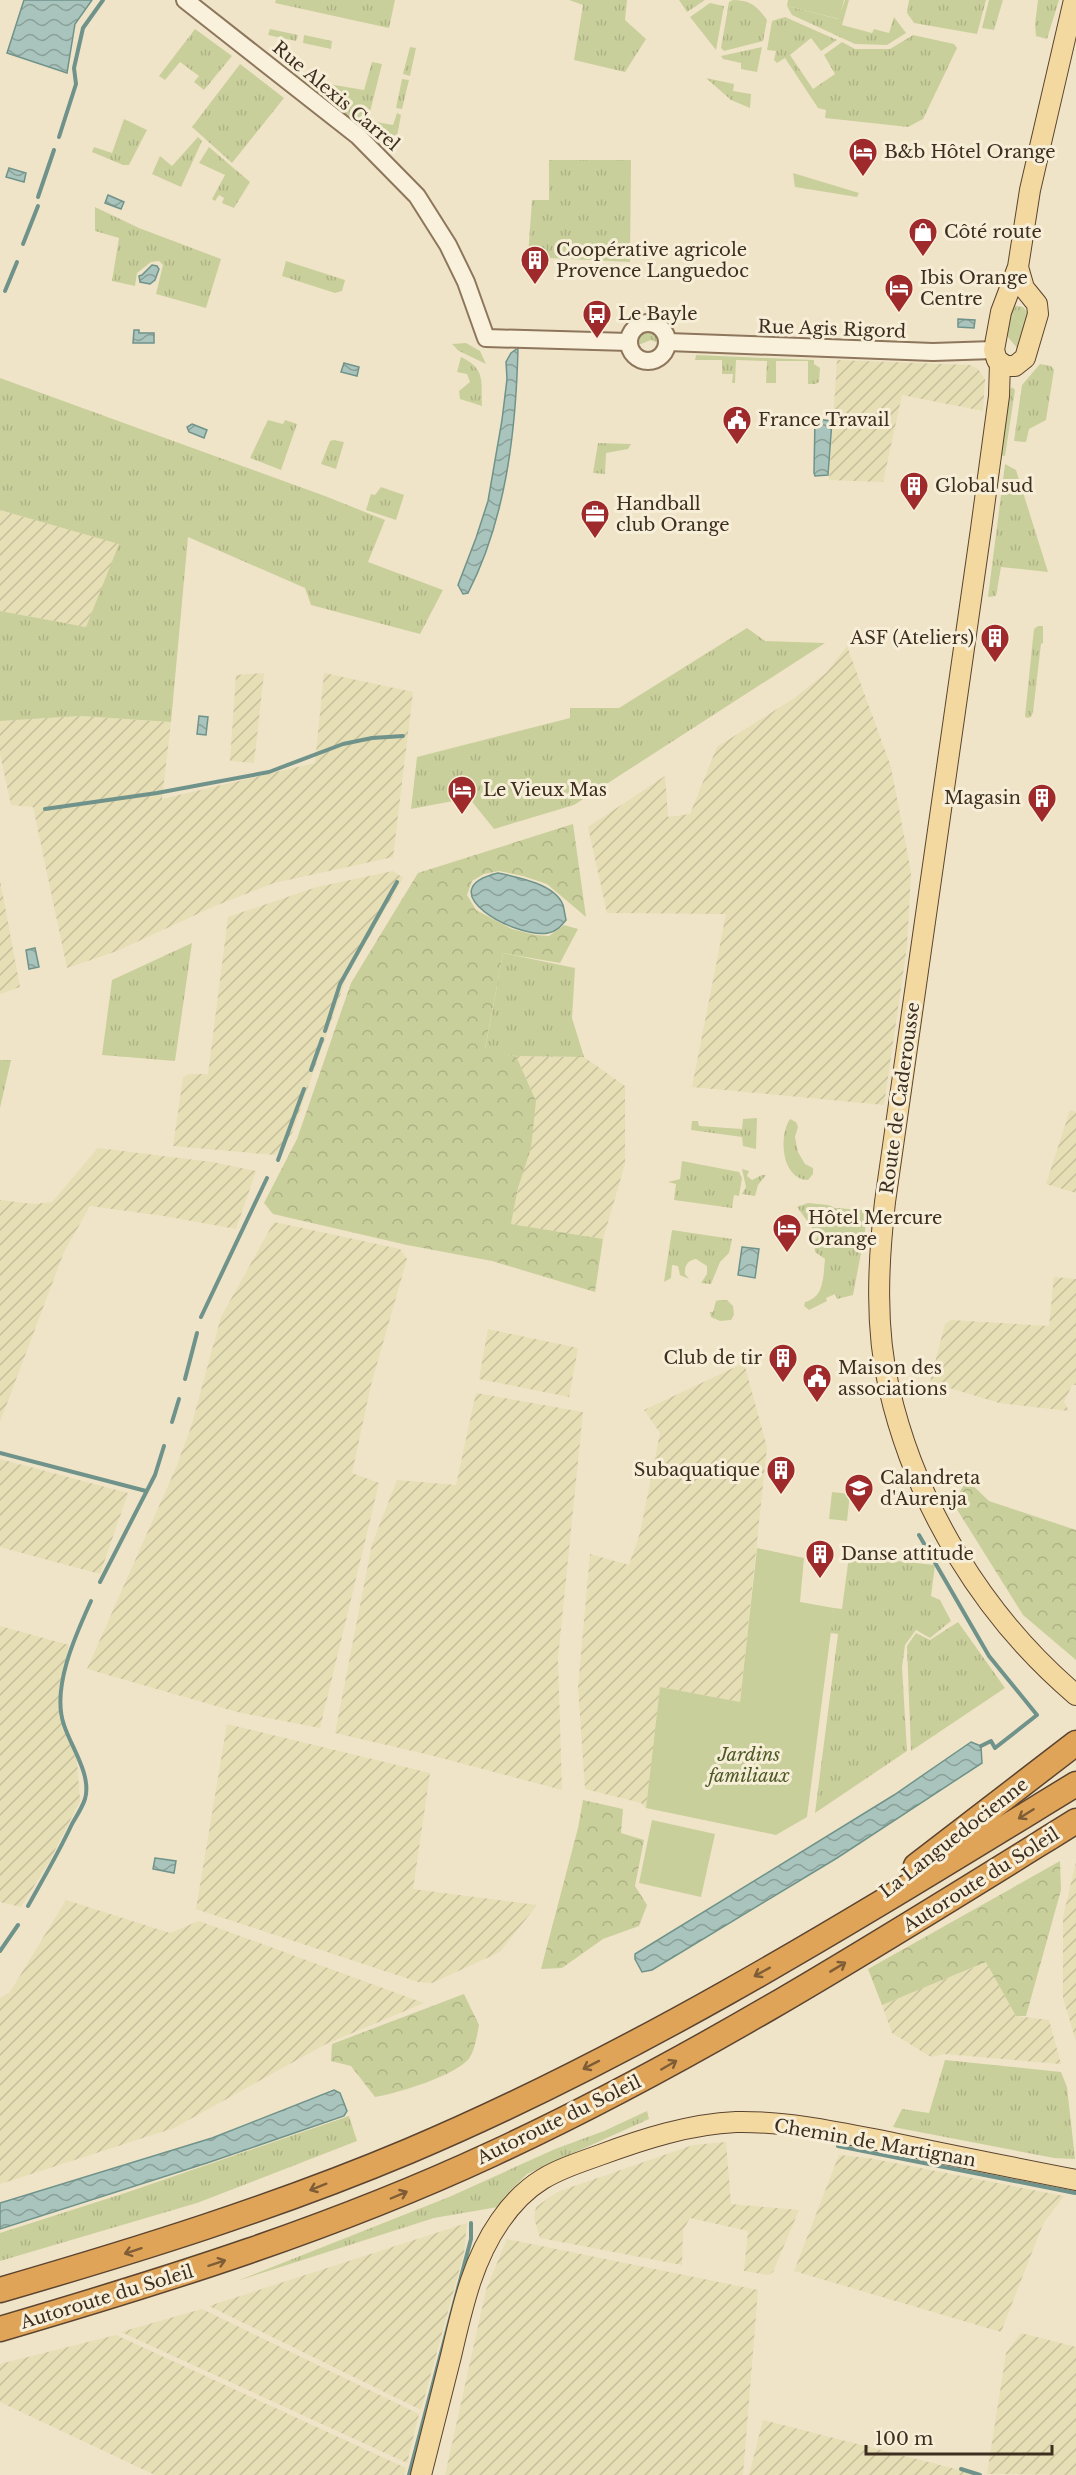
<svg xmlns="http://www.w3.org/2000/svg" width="1076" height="2475" font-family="'Libre Baskerville',serif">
<defs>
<pattern id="farmland-furrows" width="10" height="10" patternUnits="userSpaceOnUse" patternTransform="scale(1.5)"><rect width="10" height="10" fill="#e6deb5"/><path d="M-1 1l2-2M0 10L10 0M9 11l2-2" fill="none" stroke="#c6bf9b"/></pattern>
<pattern id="grass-tufts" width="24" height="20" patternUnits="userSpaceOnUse" patternTransform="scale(1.5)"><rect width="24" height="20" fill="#c9cf9b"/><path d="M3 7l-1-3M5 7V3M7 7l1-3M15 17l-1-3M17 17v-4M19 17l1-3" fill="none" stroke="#aeb285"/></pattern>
<pattern id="forest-crowns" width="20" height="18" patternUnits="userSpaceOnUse" patternTransform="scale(1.5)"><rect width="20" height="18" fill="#c9cf9b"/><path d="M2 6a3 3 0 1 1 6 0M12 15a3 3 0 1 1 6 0" fill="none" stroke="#aeb285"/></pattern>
<pattern id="water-waves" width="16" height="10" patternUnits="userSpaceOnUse" patternTransform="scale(1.5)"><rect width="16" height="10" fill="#a9c4bc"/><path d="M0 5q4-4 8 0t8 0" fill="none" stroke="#8ba098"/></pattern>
</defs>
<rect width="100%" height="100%" fill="#f0e4c8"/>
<g fill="url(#farmland-furrows)">
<path d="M837,360L970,365L978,369L985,379L983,411L902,395L883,482L829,480Z"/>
<path d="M0,510L120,544L86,627L0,611Z"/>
<path d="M847,646L891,767L911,872L907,946L884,1105L692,1087L726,914L607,913L588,827L665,776L668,817L690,814L717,747L793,699L827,672Z"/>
<path d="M264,673L254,763L230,761L236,675Z"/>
<path d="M324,673L413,692L393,857L274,883L215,906L117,951L67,968L33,807L11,805L0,754V721L80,716L171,722L162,799L315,763Z"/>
<path d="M393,871L403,878L347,976L292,1133L275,1155L173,1146L183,1078L188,1074H208L228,917L317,887Z"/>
<path d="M0,880L20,987L0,994Z"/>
<path d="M516,1056L584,1057L625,1086V1164L603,1239L511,1224L536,1101Z"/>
<path d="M1070,1110L1076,1112V1193L1046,1184Z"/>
<path d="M98,1148L212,1162L256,1171L236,1229L164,1216L90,1206L64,1252L0,1422V1200L34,1204L52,1202Z"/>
<path d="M274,1222L400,1249L407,1259L371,1385L352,1473L379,1483L320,1728L237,1712L87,1669L175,1470L191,1427L221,1317Z"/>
<path d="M1054,1277L1076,1279V1385H1072L1064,1402L1069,1411L999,1403L930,1382L945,1324L951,1320L1049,1326Z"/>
<path d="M488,1329L578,1348L569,1397L479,1379Z"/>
<path d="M744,1363L767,1447L740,1702L660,1687L646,1808L641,1803L585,1789L578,1687L590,1554L629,1565L640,1533L660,1433L644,1410Z"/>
<path d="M476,1393L583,1412L558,1658L562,1790L430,1755L335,1733L372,1544L397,1480L456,1485Z"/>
<path d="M0,1459L128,1493L100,1574L0,1547Z"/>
<path d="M0,1626L69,1645L59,1687V1716L77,1761L80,1801L49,1862L21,1907L0,1902Z"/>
<path d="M227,1724L430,1773L413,1889L537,1905L500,1952L432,1983L418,1982L196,1909Z"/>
<path d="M1076,1862V2041L1063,1998V1917Z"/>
<path d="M66,1900L170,1933L199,1921L424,2003L326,2044L174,2128L0,2184V1998L10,1992Z"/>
<path d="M987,1962L1016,2016L1049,2020L1061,2064L944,2054L931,2057L892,2033L882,2005Z"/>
<path d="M726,2142L731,2204L799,2210L773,2272L768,2275L744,2271L748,2231L690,2218L683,2230L682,2265L540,2238L534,2218L536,2207L557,2192L693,2145Z"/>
<path d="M839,2155L869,2158L1064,2196L1043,2224L1001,2332L794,2271Z"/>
<path d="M467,2223L464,2253L421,2410L209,2306Z"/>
<path d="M507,2239L758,2290L743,2475H445L486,2290Z"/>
<path d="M202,2309L419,2414L407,2463L121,2332Z"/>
<path d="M1021,2333L1076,2347V2475L987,2474L1006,2353Z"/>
<path d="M116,2335L406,2468L404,2475H155L0,2402V2364Z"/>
<path d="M763,2420L956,2469L977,2475H749Z"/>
</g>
<g fill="url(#grass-tufts)">
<path d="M276,0H395L389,28L275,3Z"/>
<path d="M569,0H627L625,20L646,39L625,72L574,60L583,5Z"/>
<path d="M679,0H705L687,12Z"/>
<path d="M733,0C750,0 757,6 767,20L763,41L724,51L721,48L729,2Z"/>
<path d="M845,0H849L842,25L872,33L874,29L889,33L894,17L906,33L887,45L855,44L792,15L787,6L838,19Z"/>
<path d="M909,0H986L977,34L914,23L907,13Z"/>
<path d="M989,0H1003L994,30L982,28Z"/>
<path d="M1038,0H1059L1047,39L1036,36L1035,24Z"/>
<path d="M710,3L724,6L716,50L690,17Z"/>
<path d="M785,17L837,40L821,51L811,38L790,55L813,89L835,74L824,55L842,42L855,49H890L913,35L954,44L957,48L923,119L908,127L825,118L826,110L818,108L785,58L777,63L774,60L776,51L767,50L772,21Z"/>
<path d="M195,29L232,56L204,90L194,82L199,76L180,62L165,80L159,76Z"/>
<path d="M270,29L298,35L296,41L268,35Z"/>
<path d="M304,35L332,41L331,49L303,43Z"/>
<path d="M410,47L416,48L410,76L403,74Z"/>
<path d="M762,47L757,72L741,69V63L723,59L721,56Z"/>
<path d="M372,62L382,64L365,132L299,79L364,90Z"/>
<path d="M240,64L284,98L232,163L192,127Z"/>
<path d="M706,78L734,84L733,91L751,94L750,108L731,100Z"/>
<path d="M402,79L409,80L402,109L396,108Z"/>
<path d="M397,113L401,115L397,136L368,129L371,121L393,125Z"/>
<path d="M124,119L147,130L129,165H123L92,152L94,147L112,153Z"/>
<path d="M198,137L202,141L181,187L152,174L160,156L172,166Z"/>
<path d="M209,147L250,182L234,208L222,203L224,198L219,195L215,201L212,199L225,175L199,163Z"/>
<path d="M549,160H631L630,262L528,257L532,200H549Z"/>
<path d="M95,207L139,228L221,259L206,308L156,294L163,265L159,261L151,262L137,273L135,286L112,281L119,238L95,231Z"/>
<path d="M286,261L345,280L342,291L335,293L282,276Z"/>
<path d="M1016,306L1023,307L1028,313L1025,329L1011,313Z"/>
<path d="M648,328L656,331L660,344L651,340L641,344L635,343L638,332Z"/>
<path d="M466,343L480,351L486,364L459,351L452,344Z"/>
<path d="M696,355L814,360V364L820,368L819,382L815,384H808V361H776V383H766L767,361L736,360L735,383H732L733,374H722V360H695Z"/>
<path d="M461,357C486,369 481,381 482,406L460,399L459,391L470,382L467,374L457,372Z"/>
<path d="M1040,364L1051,366L1054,370L1046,420L1029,429L1026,442L1014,441L1022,385Z"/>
<path d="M0,378L325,496L385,520L368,562L443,590L420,634L311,605L305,588L188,537L171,722L80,716L0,721V611L86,627L119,544L0,510Z"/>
<path d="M1012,387L1015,390L1005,456L998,455L1008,393Z"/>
<path d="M268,420L283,424L285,420L297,424L281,470L250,458Z"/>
<path d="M334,440L344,442L336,469L321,464L330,441Z"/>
<path d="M598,443L631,444L628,449L606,453L605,474L593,473Z"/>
<path d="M1005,464L1016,470L1048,572L1001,567L996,596L988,597Z"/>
<path d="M381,487L404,495L396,520L366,510L371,494L375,495Z"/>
<path d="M1038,626H1043V643L1041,644L1033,712L1031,717L1027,718L1025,716L1033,638L1034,629Z"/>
<path d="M747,628L765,641L825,643L574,805L494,829L469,798L411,809L417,757L570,718V708H619Z"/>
<path d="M192,943L175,1061L102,1055L112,980Z"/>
<path d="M503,953L575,968L572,1018L584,1057L516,1056L485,1050Z"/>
<path d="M0,1060H11L0,1108Z"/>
<path d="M757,1118L756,1149L743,1146L742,1137L691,1130L692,1121H698L699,1126L742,1129L743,1119Z"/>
<path d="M790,1119L796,1122L798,1127L795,1137L798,1152L805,1164L813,1168V1174L808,1180C782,1180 778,1136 790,1119Z"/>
<path d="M682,1161L739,1172L742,1178L739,1196L734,1195L732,1208L674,1200L676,1184L668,1182L680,1179Z"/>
<path d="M742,1169L749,1171L747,1176L752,1180L762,1175H766L758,1185L755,1196L742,1194L746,1187Z"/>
<path d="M808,1203L828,1205L837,1209L836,1208L862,1210L867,1215L863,1246L859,1232L862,1248L853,1295L837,1299L835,1294L826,1298L827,1301L809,1310L804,1306L805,1302C825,1297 823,1276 825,1259L815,1252L814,1242L818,1236L797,1207Z"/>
<path d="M672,1230L732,1239L729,1253L720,1262L711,1284L701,1283L707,1274V1266L696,1259C688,1260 684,1266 685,1274L689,1279L680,1275L678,1266L672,1265L671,1278L664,1282Z"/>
<path d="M720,1300H727L733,1306L734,1315L731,1320L720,1321L711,1317L710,1312H713L716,1301Z"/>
<path d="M849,1556L935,1565L931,1596L940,1600L951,1621L930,1638L916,1630L905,1645L902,1667L907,1751L815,1813L838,1634L830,1633L834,1608L842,1609Z"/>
<path d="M958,1622L1005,1688L911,1751L907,1646L916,1633L930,1640Z"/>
<path d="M945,2060L1061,2072L1067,2087L1075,2159L1054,2158L893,2127L902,2109L929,2113Z"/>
<path d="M647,2111L649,2119L527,2174L505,2196L498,2207L434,2218L237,2281L449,2197L555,2149L604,2131Z"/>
<path d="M349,2116L357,2141L197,2203L0,2261V2233L125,2193Z"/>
</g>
<g fill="url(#forest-crowns)">
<path d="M573,824L586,917L547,884L523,876L499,871L484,874L472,881L467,895L476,910L512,929L535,935L549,936L564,925L578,929L560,963L503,953L485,1049L516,1056L536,1101L531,1148L518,1188L511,1224L603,1239L595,1292L492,1261L407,1245L273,1214L264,1203L297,1139L351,983L418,873Z"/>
<path d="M967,1480L989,1501L1076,1530V1660L1023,1615L953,1503Z"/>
<path d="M583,1800L623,1809L621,1833L644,1840L635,1886L647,1905L639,1926L603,1939L562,1968L541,1969L578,1828Z"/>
<path d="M1060,1861L1061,1890L1026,2016H1016L986,1962L882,2005L868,1969Z"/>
<path d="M464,1994L479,2025C477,2035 475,2049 470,2057C459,2075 395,2094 375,2097L351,2066L331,2061L332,2044Z"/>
</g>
<g fill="#c9cf9b">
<path d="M788,0H844L839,19L787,6Z"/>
<path d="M793,173L859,193L857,197L795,187Z"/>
<path d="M1011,313L1025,329L1018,349L1007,336Z"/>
<path d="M832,1492L850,1494L847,1521L829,1519Z"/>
<path d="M757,1548L804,1558L800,1602L834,1608L807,1817L776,1835L646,1808L660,1687L740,1702Z"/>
<path d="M652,1820L715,1834L701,1897L639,1883Z"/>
</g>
<g fill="url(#water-waves)" stroke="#6f938a" stroke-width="1.5">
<path d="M24,0H92L75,24L67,73L7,53Z"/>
<path d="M9,168L26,173L24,182L6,177Z"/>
<path d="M108,195L124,202L121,209L105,203Z"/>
<path d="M152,265L157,266L159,269L155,280L150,284L140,282L139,276L142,275Z"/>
<path d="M958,319L975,320L974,328L958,327Z"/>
<path d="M134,330H139V333H154V343H133Z"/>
<path d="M518,348C516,431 506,519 468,593L463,594L458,585L476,538L488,501L502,420L507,379L506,362L511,353Z"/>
<path d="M344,363L359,367L357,376L341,372Z"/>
<path d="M815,419L832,421L828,475L815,476L814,473Z"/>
<path d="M192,424L207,430L204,438L189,432L187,427Z"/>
<path d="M199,716L208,717L206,735L197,734Z"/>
<path d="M498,873C517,877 555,884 563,905C564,909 565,915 566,920C561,926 556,932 548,933C516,939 427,890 498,873Z"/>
<path d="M35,948L39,967L29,969L26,950Z"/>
<path d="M742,1247L759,1249L755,1278L738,1275Z"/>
<path d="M971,1742L981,1746L982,1763L837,1858L652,1970L642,1972L635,1959V1954L894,1795Z"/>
<path d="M155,1858L176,1861L174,1873L153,1869Z"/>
<path d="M334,2090L340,2093L347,2111L344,2116L207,2163L0,2229V2203L212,2138Z"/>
</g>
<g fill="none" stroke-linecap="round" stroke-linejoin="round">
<g stroke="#6f938a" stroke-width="4">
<path d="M59,137L76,84L74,68L83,28L103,0"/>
<path d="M38,197L54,150"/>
<path d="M23,244L38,206"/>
<path d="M5,291L17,262"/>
<path d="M45,809L157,793L269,772L343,744L372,738L403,736"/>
<path d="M325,1031L340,984L397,882"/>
<path d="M311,1070L322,1039"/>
<path d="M278,1160L304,1089"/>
<path d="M201,1317L267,1178"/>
<path d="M185,1379L197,1333"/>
<path d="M172,1422L179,1399"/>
<path d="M0,1453L146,1491"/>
<path d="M919,1535L989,1656L1037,1715L995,1748L991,1741L981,1746"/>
<path d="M100,1582L155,1475L164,1446"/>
<path d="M28,1906C43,1879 59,1852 72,1824C76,1817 82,1808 85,1799C92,1775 71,1747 64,1725C51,1688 76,1634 91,1601"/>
<path d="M0,1951L18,1925"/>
<path d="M838,2146L1075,2193"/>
<path d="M961,2469L980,2475"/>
<path d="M409,2475L471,2239V2223"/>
</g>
<g stroke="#8d765c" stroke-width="20">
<g id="minor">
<path d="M185,0L358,136L417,196L448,245L466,282L486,338L629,342"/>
<circle cx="648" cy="342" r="19"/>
<path d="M668,342L933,352L994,350"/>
</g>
</g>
<g stroke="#5b4430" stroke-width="22">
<g id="major">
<path d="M1018,267L1024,288L1037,304L1038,314L1025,358L1015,366H1006L997,360L994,350L1001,312L1018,267L1030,190L1074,0"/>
<path d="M1000,363L999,396L981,529L885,1202C878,1263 875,1328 889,1388C916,1506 984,1617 1076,1695"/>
<path d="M421,2475C431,2435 441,2396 451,2356C462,2309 472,2261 500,2221C529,2179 555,2171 600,2155C643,2139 690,2124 736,2122C789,2121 842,2133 893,2143C954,2156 1015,2168 1076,2180"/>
</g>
</g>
<g stroke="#5b4430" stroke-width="27">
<g id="highway">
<path d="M916,1866L1076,1743"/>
<path d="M0,2290C138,2250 276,2207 409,2151C643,2052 860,1916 1076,1784"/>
<path d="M0,2329C167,2280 333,2228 492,2154C695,2060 886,1939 1076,1821"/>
</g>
</g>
<use href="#minor" stroke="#faf1dc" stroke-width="16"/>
<use href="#major" stroke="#f3d9a0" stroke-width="20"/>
<use href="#highway" stroke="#e0a458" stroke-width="24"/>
</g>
<defs><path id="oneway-shaft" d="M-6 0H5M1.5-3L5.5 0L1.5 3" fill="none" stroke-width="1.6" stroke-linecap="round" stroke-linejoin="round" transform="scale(1.5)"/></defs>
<g stroke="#7e5d36">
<use href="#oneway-shaft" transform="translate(1026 1814) rotate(148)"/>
<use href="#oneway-shaft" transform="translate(838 1967) rotate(-31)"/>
<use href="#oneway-shaft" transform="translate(762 1972) rotate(151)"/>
<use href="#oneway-shaft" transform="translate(591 2065) rotate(153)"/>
<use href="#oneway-shaft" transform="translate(669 2065) rotate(-30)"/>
<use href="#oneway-shaft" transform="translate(318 2187) rotate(158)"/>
<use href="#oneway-shaft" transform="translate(399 2195) rotate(-23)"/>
<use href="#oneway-shaft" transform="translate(133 2251) rotate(162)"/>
<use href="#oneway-shaft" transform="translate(217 2263) rotate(-18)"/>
</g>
<defs>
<g id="hotel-pin" transform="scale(1.5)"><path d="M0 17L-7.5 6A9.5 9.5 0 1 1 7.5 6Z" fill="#9e2a2b" stroke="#f7eed8"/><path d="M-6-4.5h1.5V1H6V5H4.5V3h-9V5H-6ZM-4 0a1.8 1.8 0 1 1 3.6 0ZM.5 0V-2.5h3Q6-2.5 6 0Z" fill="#fff"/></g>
<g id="shop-pin" transform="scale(1.5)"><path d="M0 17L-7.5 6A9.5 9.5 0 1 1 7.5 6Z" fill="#9e2a2b" stroke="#f7eed8"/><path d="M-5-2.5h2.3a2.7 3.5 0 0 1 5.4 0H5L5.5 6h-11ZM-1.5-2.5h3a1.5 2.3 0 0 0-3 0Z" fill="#fff"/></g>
<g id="building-pin" transform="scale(1.5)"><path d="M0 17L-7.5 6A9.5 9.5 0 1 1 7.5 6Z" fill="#9e2a2b" stroke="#f7eed8"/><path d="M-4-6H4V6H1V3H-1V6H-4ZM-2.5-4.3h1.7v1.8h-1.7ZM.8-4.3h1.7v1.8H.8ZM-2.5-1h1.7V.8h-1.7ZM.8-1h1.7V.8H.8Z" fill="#fff"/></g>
<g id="bus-pin" transform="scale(1.5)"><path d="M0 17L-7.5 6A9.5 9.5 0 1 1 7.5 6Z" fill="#9e2a2b" stroke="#f7eed8"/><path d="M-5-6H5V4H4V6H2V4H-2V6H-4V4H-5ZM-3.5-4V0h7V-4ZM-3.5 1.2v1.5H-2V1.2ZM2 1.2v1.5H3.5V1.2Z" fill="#fff"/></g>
<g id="civic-pin" transform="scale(1.5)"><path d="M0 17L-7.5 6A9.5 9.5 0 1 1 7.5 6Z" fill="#9e2a2b" stroke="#f7eed8"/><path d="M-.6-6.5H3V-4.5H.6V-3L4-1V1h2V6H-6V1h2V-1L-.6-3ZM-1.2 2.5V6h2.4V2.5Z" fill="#fff"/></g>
<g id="office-pin" transform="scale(1.5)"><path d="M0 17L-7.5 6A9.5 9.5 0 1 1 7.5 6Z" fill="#9e2a2b" stroke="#f7eed8"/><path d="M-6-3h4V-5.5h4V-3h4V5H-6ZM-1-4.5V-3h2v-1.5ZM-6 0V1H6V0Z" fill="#fff"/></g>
<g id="school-pin" transform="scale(1.5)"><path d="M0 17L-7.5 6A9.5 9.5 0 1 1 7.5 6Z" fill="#9e2a2b" stroke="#f7eed8"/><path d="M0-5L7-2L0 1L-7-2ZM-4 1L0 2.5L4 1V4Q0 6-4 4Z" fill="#fff"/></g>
</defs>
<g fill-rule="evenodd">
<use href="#hotel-pin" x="863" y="152"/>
<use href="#shop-pin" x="923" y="232"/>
<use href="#building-pin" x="535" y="260"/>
<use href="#hotel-pin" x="899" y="288"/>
<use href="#bus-pin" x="597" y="314"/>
<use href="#civic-pin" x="737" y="420"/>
<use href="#building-pin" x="914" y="486"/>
<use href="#office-pin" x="595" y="514"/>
<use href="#building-pin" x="995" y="638"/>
<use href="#hotel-pin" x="462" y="790"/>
<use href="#building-pin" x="1042" y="798"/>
<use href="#hotel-pin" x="787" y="1228"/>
<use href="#building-pin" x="783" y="1358"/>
<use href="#civic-pin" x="817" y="1378"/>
<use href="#building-pin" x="781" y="1470"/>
<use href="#school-pin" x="859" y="1488"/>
<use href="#building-pin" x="820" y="1554"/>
</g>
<g text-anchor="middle" stroke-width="6" stroke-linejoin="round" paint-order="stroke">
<g font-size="18" fill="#3d2e20" stroke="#f7eed8">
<text transform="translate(336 96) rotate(40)" y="6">Rue Alexis Carrel</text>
<text transform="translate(832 329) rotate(2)" y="6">Rue Agis Rigord</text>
<text transform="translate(900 1098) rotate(-82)" y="6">Route de Caderousse</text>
<text transform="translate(954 1838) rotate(-38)" y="6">La Languedocienne</text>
<text transform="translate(981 1880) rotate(-32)" y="6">Autoroute du Soleil</text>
<text transform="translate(559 2120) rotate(-26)" y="6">Autoroute du Soleil</text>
<text transform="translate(875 2143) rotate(10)" y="6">Chemin de Martignan</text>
<text transform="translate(107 2297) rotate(-17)" y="6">Autoroute du Soleil</text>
</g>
<g font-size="18" fill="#3d2e20" stroke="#f7eed8" text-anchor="start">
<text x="884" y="158">B&amp;b Hôtel Orange</text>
<text x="944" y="238">Côté route</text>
<text x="556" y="256">Coopérative agricole<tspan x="556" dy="21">Provence Languedoc</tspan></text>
<text x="920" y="284">Ibis Orange<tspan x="920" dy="21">Centre</tspan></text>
<text x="618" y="320">Le Bayle</text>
<text x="758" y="426">France Travail</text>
<text x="935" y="492">Global sud</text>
<text x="616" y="510">Handball<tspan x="616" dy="21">club Orange</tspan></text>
<text x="974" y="644" text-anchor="end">ASF (Ateliers)</text>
<text x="483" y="796">Le Vieux Mas</text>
<text x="1021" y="804" text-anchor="end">Magasin</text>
<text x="808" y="1224">Hôtel Mercure<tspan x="808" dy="21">Orange</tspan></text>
<text x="762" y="1364" text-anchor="end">Club de tir</text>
<text x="838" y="1374">Maison des<tspan x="838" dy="21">associations</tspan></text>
<text x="760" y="1476" text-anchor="end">Subaquatique</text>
<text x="880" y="1484">Calandreta<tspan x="880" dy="21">d'Aurenja</tspan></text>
<text x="841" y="1560">Danse attitude</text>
</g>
<g font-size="18" font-style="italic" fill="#4d5a26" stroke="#f7eed8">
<text x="749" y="1761">Jardins<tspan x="749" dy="21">familiaux</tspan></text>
</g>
</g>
<path d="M866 2445v9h186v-9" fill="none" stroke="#3d2e20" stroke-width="3"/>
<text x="875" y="2445" font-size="18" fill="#3d2e20" stroke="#f7eed8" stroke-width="4.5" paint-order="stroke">100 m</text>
</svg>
